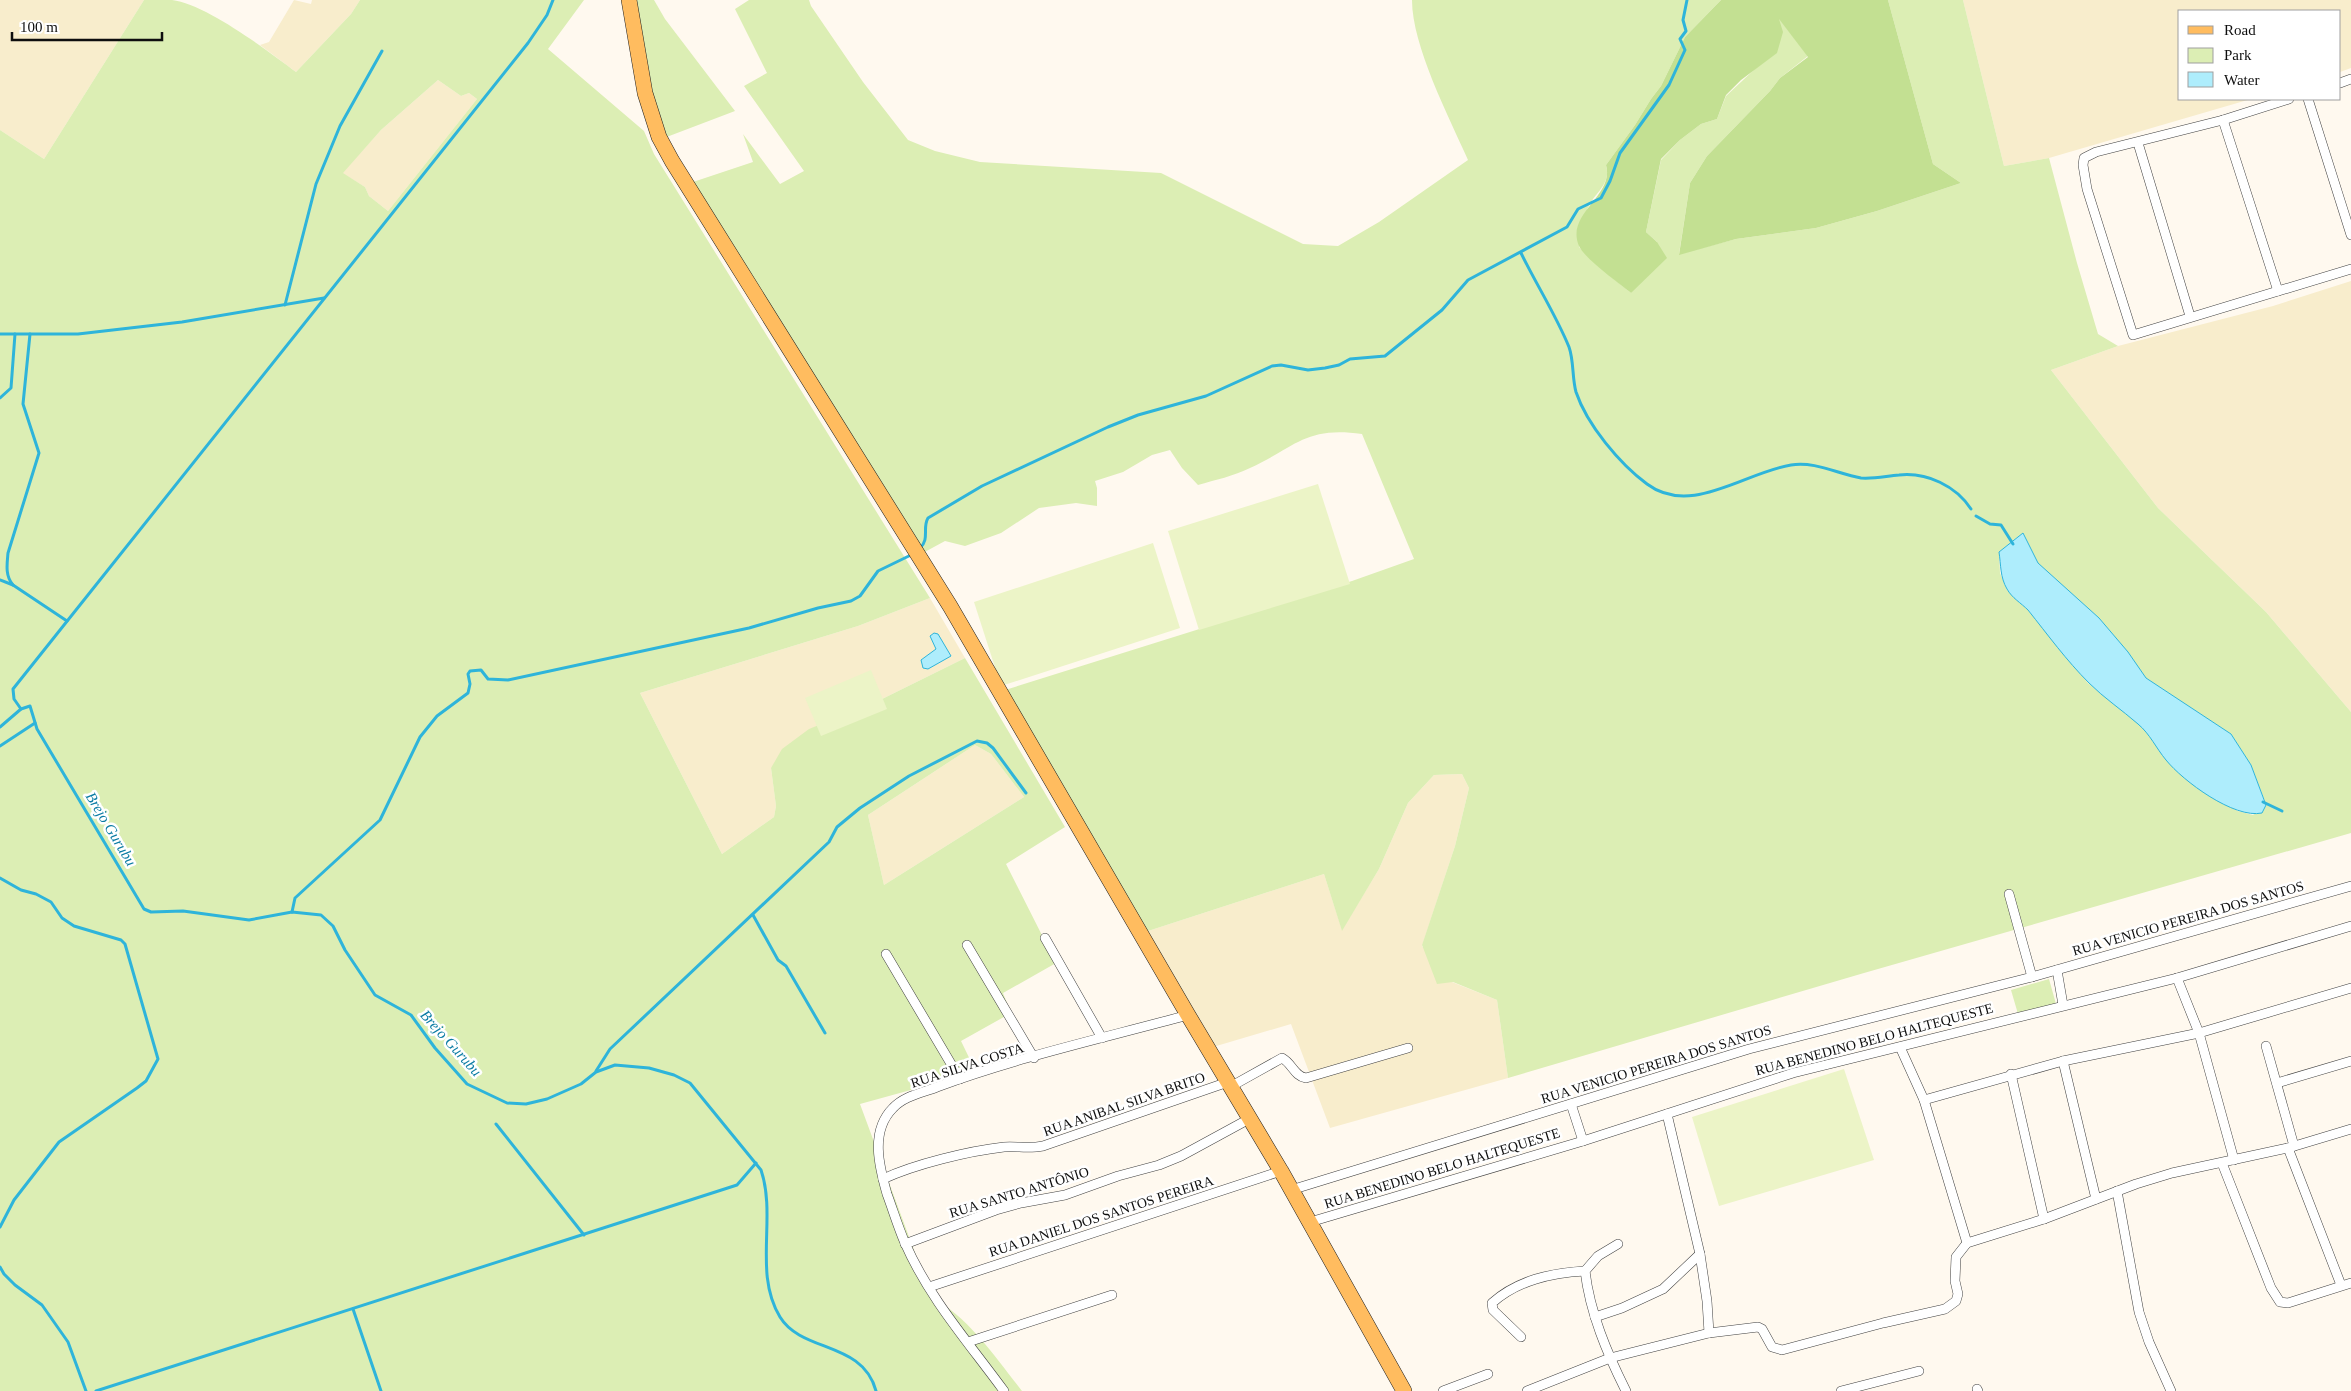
<svg xmlns="http://www.w3.org/2000/svg" width="2351" height="1391" font-family="Georgia,serif">
<rect width="100%" height="100%" fill="#fff9ef"/>
<g fill="#f8edcc">
<path d="M0,0H144L44,159L0,130Z"/>
<path d="M294,0L311,4L312,0H360L351,14L296,72L260,45L269,42Z"/>
<path d="M1963,0H2351V68L2340,72V11H2180V99H2251L2049,158L2004,166Z"/>
<path d="M438,80L461,96L469,93L477,99L388,211L369,196L365,187L342,173L381,130Z"/>
<path d="M2351,281V712L2266,612L2158,508L2051,370L2118,346L2273,306Z"/>
<path d="M930,598L965,658L878,701L771,768L776,806L774,817L722,854L640,693L858,626Z"/>
<path d="M975,745L991,754L1024,797L884,885L868,815Z"/>
<path d="M1462,774L1469,788L1455,846L1422,946L1452,982L1497,1000L1508,1078L1330,1128L1291,1024L1213,1047L1145,932L1324,874L1342,930L1379,869L1408,803L1434,775Z"/>
</g>
<g fill="#dceeb4" fill-rule="evenodd">
<path d="M144,0C153,0 163,0 172,0C206,4 268,51 296,72L351,14L360,0H584L548,49L644,131L654,154L930,598L858,626L640,693L722,854L774,817L776,806L771,768L782,749L809,729L878,701L965,658L1065,827L1006,864L1056,963L1003,993L1011,1013L961,1041L976,1072L860,1104L932,1299C965,1312 1000,1363 1022,1391H0V130L44,159ZM438,80L461,96L469,93L477,99L388,211L369,196L365,187L343,173L381,130ZM975,745L991,754L1024,797L884,885L868,815Z"/>
<path d="M635,0H654L665,19L735,111L664,138L657,122Z"/>
<path d="M749,0H809L811,6L863,82L908,140L935,151L980,162L1161,173L1303,244L1338,246L1379,222L1468,160C1449,117 1412,46 1412,0H1721L1685,37L1661,86L1651,99L1635,125L1606,165C1611,184 1597,191 1590,204C1583,215 1582,234 1579,247L1597,265L1631,293L1657,242L1646,232L1661,160L1680,140L1701,124L1717,119L1726,96L1757,67L1778,17L1808,56L1780,78L1770,91L1707,156L1690,183L1679,254L1736,239L1816,228L1877,211L1961,183L1933,164L1888,0H1963L2004,166L2049,158L2077,263L2098,334L2118,346L2051,370L2158,508L2266,612L2351,712V833L1864,973L1508,1078L1497,1000L1453,982L1437,984L1422,945L1455,846L1469,788L1462,774L1434,775L1408,803L1379,869L1342,931L1324,874L1145,932L1002,691L1352,581L1414,559L1362,434C1305,426 1296,447 1250,468C1234,476 1215,480 1198,485L1182,468L1170,450L1152,455L1123,472L1095,481L1097,488V506L1076,503L1039,508L1001,533L965,546L945,541L921,554L690,183L753,162L743,134L780,184L804,171L744,86L767,73L735,9ZM2023,533L2038,563L2099,618L2128,652L2146,678L2231,734L2251,765L2266,804L2253,815L2238,811L2212,798L2166,760L2151,737L2139,724L2088,683L2027,609L2007,590L2000,573L1999,552Z"/>
<path d="M2049,979L2056,1004L2018,1014L2011,990Z"/>
</g>
<path fill="#c3e092" d="M1721,0H1888L1933,164L1961,183L1877,211L1816,228L1736,239L1679,255L1690,183L1707,156L1770,91L1780,78L1808,57L1779,19L1783,32L1777,53L1741,80L1726,95L1717,119L1701,124L1680,140L1661,159L1646,232L1657,242L1667,258L1631,293C1619,283 1585,259 1579,246C1565,213 1615,196 1606,165L1635,125L1651,99L1661,86L1685,37Z"/>
<g fill="#ecf4c7">
<path d="M1318,484L1350,584L1199,630L1168,531Z"/>
<path d="M1153,543L1180,628L1001,686L974,602Z"/>
<path d="M871,670L887,709L821,736L805,698Z"/>
<path d="M1844,1069L1874,1160L1719,1206L1692,1117Z"/>
</g>
<g fill="#aeedfc" stroke="#2eb4da">
<path d="M2023,533L2038,563L2099,618L2128,652L2146,678L2231,734L2251,765L2266,805L2262,813C2234,819 2183,781 2166,760C2156,748 2150,734 2138,724C2122,710 2104,698 2089,683C2066,660 2048,635 2028,610C2021,603 2012,598 2007,589C2000,577 2001,565 1999,552Z"/>
<path d="M934,633L938,634L951,656L928,669L923,668L921,660L936,649L930,636Z"/>
</g>
<g fill="none" stroke-linecap="round" stroke-linejoin="round">
<g stroke="#2eb4da" stroke-width="3">
<path d="M1521,253C1536,284 1556,315 1569,347C1574,361 1572,378 1576,392C1587,425 1620,464 1647,484C1691,517 1745,472 1791,465C1815,461 1838,474 1861,478C1875,479 1886,476 1899,475C1927,472 1956,486 1971,509"/>
<path d="M285,305L316,184L340,126L382,51"/>
<path d="M0,334H78L182,322L324,298"/>
<path d="M0,398L11,388L15,334"/>
<path d="M1976,516L1990,524L2001,525L2013,544"/>
<path d="M920,548C930,539 922,528 928,518L982,486L1108,427L1138,415L1206,396L1272,366L1281,365L1308,370L1325,368L1339,365L1350,359L1385,356L1442,310L1468,280L1567,227L1578,209L1601,198L1610,181L1620,153L1669,85L1685,50L1680,39L1686,31L1683,20L1687,0"/>
<path d="M0,580L13,585L67,621"/>
<path d="M13,585C5,576 7,564 8,553L39,453L23,404L30,334"/>
<path d="M21,709L14,699L13,689L528,43L547,15L553,0"/>
<path d="M0,727L21,709L30,706L37,729L144,909L151,912L183,911L249,920L292,912L321,915L333,926L345,950L375,995L411,1015L435,1048L467,1084L507,1103L526,1104L547,1099L581,1084L596,1072L615,1065L649,1068L674,1075L690,1083L761,1170C777,1217 753,1273 780,1317C802,1353 863,1341 876,1391"/>
<path d="M0,746L35,723"/>
<path d="M2263,802L2282,811"/>
<path d="M0,878L21,890L36,894L51,902L62,918L74,926L121,940L125,944L158,1059L146,1081L137,1088L59,1142L14,1200L0,1227"/>
<path d="M292,912L295,898L380,820L420,737L437,716L468,693L470,684L468,674L470,671L481,670L488,679L508,680L749,628L818,608L851,601L860,596L878,571L913,554"/>
<path d="M753,915L778,960L786,966L825,1033"/>
<path d="M596,1071L610,1049L829,842L837,827L860,808L909,776L977,741L987,743L993,748L1026,793"/>
<path d="M496,1124L584,1235"/>
<path d="M0,1267L4,1274L15,1285L42,1305L68,1342L86,1391"/>
<path d="M353,1309L381,1391"/>
<path d="M96,1391L737,1185L756,1163"/>
</g>
<g stroke="#414141" stroke-width="10">
<g id="minor">
<path d="M2340,83L2351,79"/>
<path d="M2289,99L2223,120L2096,152L2084,158L2083,165L2087,189L2133,335L2351,269"/>
<path d="M2308,99L2351,235"/>
<path d="M2223,120L2278,291"/>
<path d="M2138,143L2190,316"/>
<path d="M2009,894L2032,977"/>
<path d="M1045,938L1102,1038"/>
<path d="M967,945L1034,1058"/>
<path d="M886,954L960,1079"/>
<path d="M2057,970L2063,1005"/>
<path d="M2177,978L2199,1033L2234,1160"/>
<path d="M2266,1046L2294,1146"/>
<path d="M1900,1047L1924,1100L1967,1243"/>
<path d="M2063,1061L2096,1199"/>
<path d="M2011,1074L2044,1219"/>
<path d="M2277,1083L2351,1061"/>
<path d="M1230,1087L1282,1058C1292,1063 1294,1076 1306,1078L1408,1048"/>
<path d="M1924,1100L2063,1061L2199,1033L2351,988"/>
<path d="M1571,1104L1583,1141"/>
<path d="M1667,1114L1700,1254L1707,1301L1709,1333"/>
<path d="M2288,1148L2341,1285"/>
<path d="M2222,1163L2271,1288L2280,1302L2288,1303L2351,1283"/>
<path d="M883,1179C915,1164 969,1151 1004,1147C1017,1146 1029,1149 1043,1146L1228,1082"/>
<path d="M1291,1190L1749,1049L2032,977L2351,886"/>
<path d="M2117,1191L2139,1312L2149,1342L2171,1391"/>
<path d="M1310,1222L1583,1141L1793,1073L2177,978L2351,926"/>
<path d="M905,1244L996,1210L1021,1203L1065,1195L1118,1176L1159,1165L1181,1156L1249,1119"/>
<path d="M1618,1244L1598,1256L1585,1271C1590,1313 1607,1353 1626,1391"/>
<path d="M929,1287L1281,1171"/>
<path d="M1595,1317L1622,1308L1663,1289L1700,1254"/>
<path d="M1521,1337L1493,1310L1492,1303C1518,1280 1551,1273 1585,1271"/>
<path d="M968,1342L1112,1295"/>
<path d="M1977,1389L1978,1391"/>
<path d="M1004,1391C969,1343 929,1298 905,1243C898,1227 893,1210 887,1194C879,1166 870,1131 893,1108C904,1096 922,1093 937,1087C1018,1057 1104,1038 1188,1015"/>
<path d="M1443,1391L1488,1374"/>
<path d="M1527,1391L1610,1358L1709,1333L1758,1327L1762,1329L1772,1347L1782,1350L1883,1323L1945,1309L1956,1301L1958,1294L1955,1281L1956,1257L1967,1243L2044,1219L2136,1184L2172,1173L2288,1148L2351,1129"/>
<path d="M1841,1391L1919,1371"/>
</g>
</g>
<g stroke="#1f1f1f" stroke-width="16">
<path id="primary" d="M629,0L645,93L659,137L672,161L950,606L1188,1015L1281,1171L1404,1391"/>
</g>
<use href="#minor" stroke="#fff" stroke-width="9"/>
<use href="#primary" stroke="#ffbc5f" stroke-width="15"/>
</g>
<g text-anchor="middle" stroke-width="5" stroke-linejoin="round" paint-order="stroke">
<g font-size="14" fill="#0e0e0e" stroke="#fff">
<text transform="translate(2188 918) rotate(-16)" y="5">RUA VENICIO PEREIRA DOS SANTOS</text>
<text transform="translate(1874 1039) rotate(-15)" y="5">RUA BENEDINO BELO HALTEQUESTE</text>
<text transform="translate(1656 1064) rotate(-17)" y="5">RUA VENICIO PEREIRA DOS SANTOS</text>
<text transform="translate(967 1065) rotate(-18)" y="5">RUA SILVA COSTA</text>
<text transform="translate(1124 1104) rotate(-19)" y="5">RUA ANIBAL SILVA BRITO</text>
<text transform="translate(1442 1168) rotate(-17)" y="5">RUA BENEDINO BELO HALTEQUESTE</text>
<text transform="translate(1019 1192) rotate(-17)" y="5">RUA SANTO ANTÔNIO</text>
<text transform="translate(1101 1216) rotate(-18)" y="5">RUA DANIEL DOS SANTOS PEREIRA</text>
</g>
<g font-size="15" font-style="italic" fill="#0b7ca4" stroke="#fff">
<text transform="translate(111 829) rotate(59)" y="5">Brejo Gurubu</text>
<text transform="translate(451 1043) rotate(48)" y="5">Brejo Gurubu</text>
</g>
</g>
<rect x="2178" y="10" width="162" height="90" fill="#ffffff" stroke="#9f9f9f"/>
<rect x="2188" y="26" width="25" height="8" fill="#ffbc5f" stroke="#9f9f9f"/>
<text x="2224" y="35" font-size="15" fill="#0e0e0e">Road</text>
<rect x="2188" y="48" width="25" height="15" fill="#dceeb4" stroke="#9f9f9f"/>
<text x="2224" y="60" font-size="15" fill="#0e0e0e">Park</text>
<rect x="2188" y="72" width="25" height="15" fill="#aeedfc" stroke="#9f9f9f"/>
<text x="2224" y="85" font-size="15" fill="#0e0e0e">Water</text>
<path d="M12 32v8h150v-8" fill="none" stroke="#0e0e0e" stroke-width="2.5"/>
<text x="20" y="32" font-size="15" fill="#0e0e0e" stroke="#ffffff" stroke-width="4" paint-order="stroke">100 m</text>
</svg>
